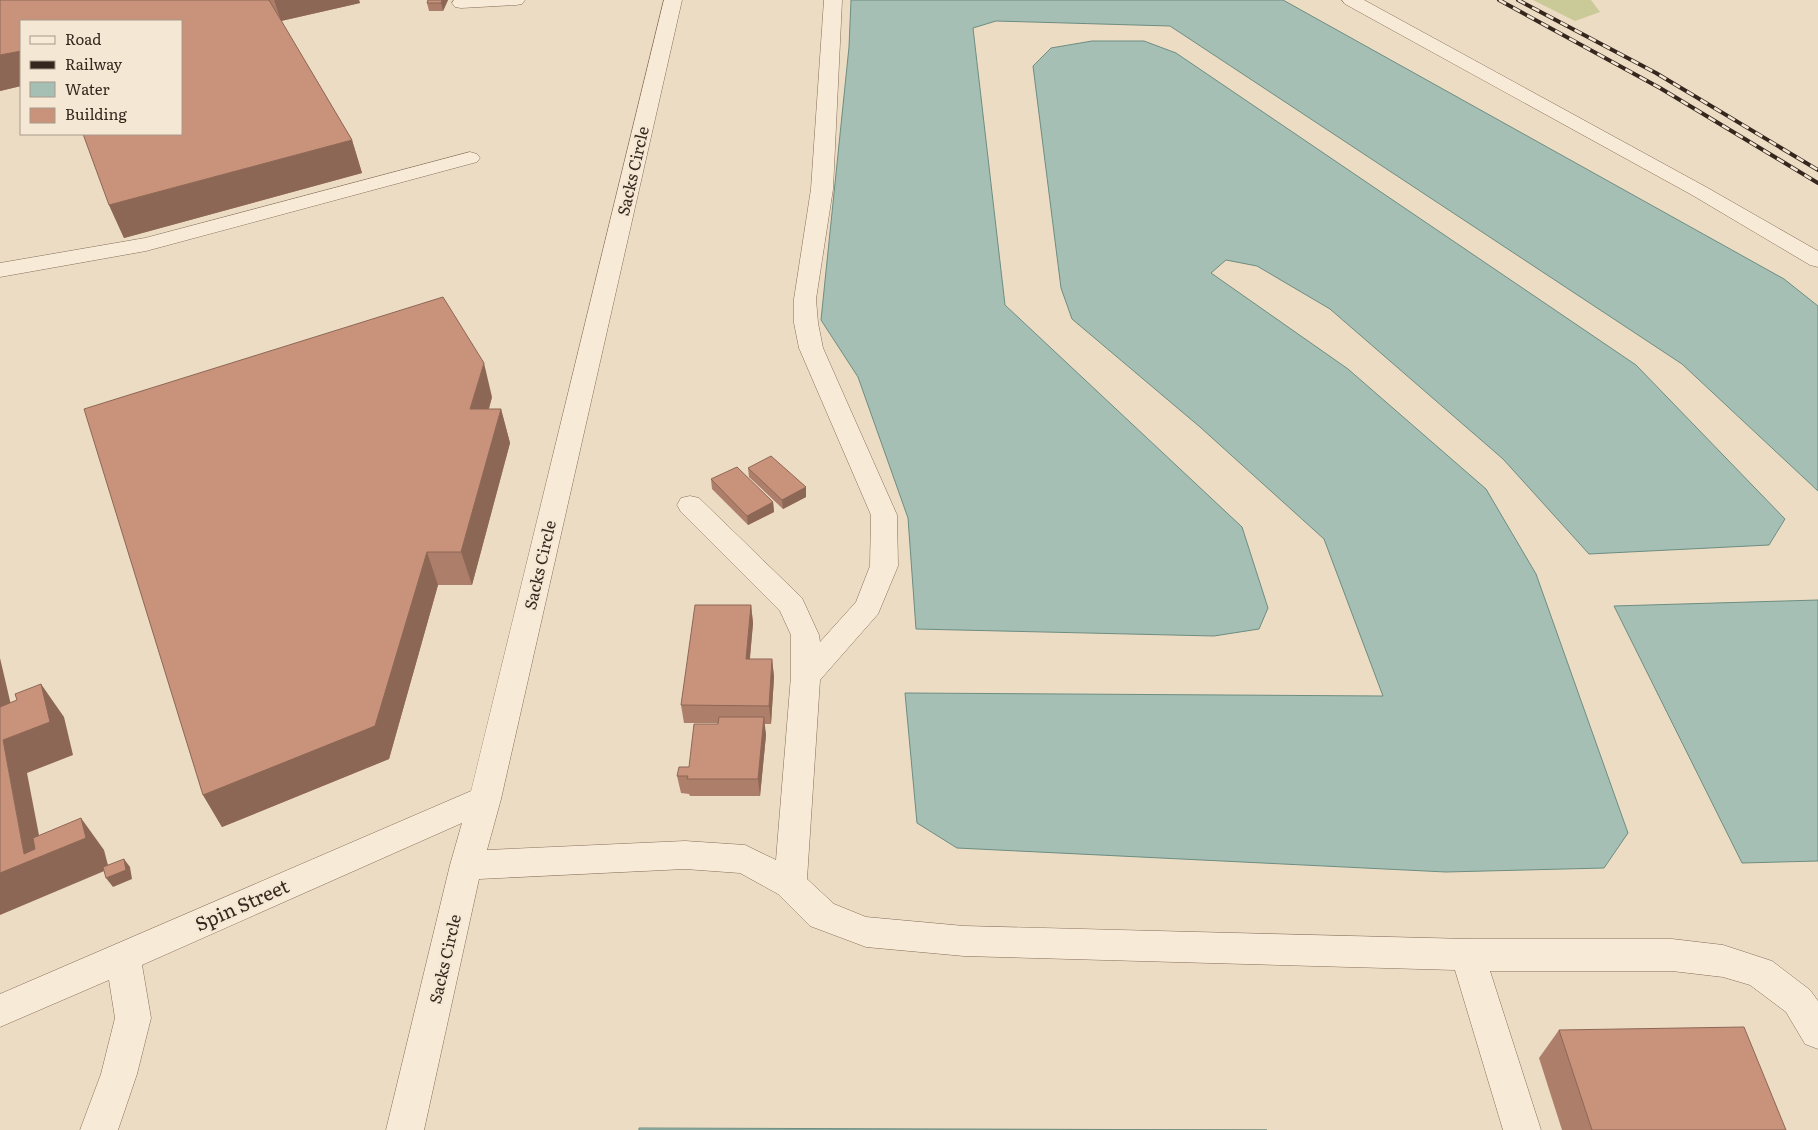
<svg xmlns="http://www.w3.org/2000/svg" width="1818" height="1130" font-family="Literata,serif">
<rect width="100%" height="100%" fill="#ecdcc3"/>
<path fill="#caca98" d="M1533,0H1591L1600,12L1575,21Z"/>
<g fill="#a5bfb5" stroke="#6d8d81">
<path d="M851,0H1283L1784,279L1818,306V491L1682,364L1170,26L996,21L973,28L1005,305L1242,527L1268,608L1259,629L1214,636L916,629L908,518L858,377L821,320L849,47Z"/>
<path d="M1092,41H1144L1176,53L1636,365L1785,519L1769,545L1589,554L1503,459L1330,309L1257,266L1226,260L1211,273L1348,369L1486,489L1536,574L1628,833L1604,868L1446,872L957,848L917,823L905,693L1383,696L1324,539L1200,427L1072,319L1061,288L1033,66L1051,48Z"/>
<path d="M1818,600V861L1742,863L1614,606Z"/>
<path d="M639,1128L1267,1130H639Z"/>
</g>
<g fill="none" stroke-linecap="round" stroke-linejoin="round">
<g stroke="#866d5b" stroke-width="1">
<g id="minor">
<path d="M454,0H525L522,4L516,5L461,8L455,7L452,3Z"/>
<path d="M664,0H682L501,799L487,850L685,841L745,845L776,860L791,676V635L780,611L681,512L677,505L681,498L690,496L699,498L802,598L819,635L820,642L856,602L870,566L871,515L799,348L794,323V299L811,189L824,0H842L833,189L816,299L818,323L823,348L897,515L898,566L878,614L820,680L807,879L834,904L866,917L964,926L1468,939H1672L1723,945L1772,961L1810,990L1818,1001V1049L1805,1044L1786,1012L1750,985L1723,977L1672,971H1490L1541,1130H1503L1455,970L964,956L866,947L810,926L778,894L740,873L685,869L479,879L424,1130H386L450,865L462,823L142,965L151,1018L137,1074L118,1130H80L101,1074L115,1018L109,980L0,1027V994L471,791Z"/>
<path d="M1342,0H1364L1706,187L1818,251V267L1810,265L1692,195L1345,4Z"/>
<path d="M470,152L477,154L480,158L477,162L146,251L0,277V263L145,238Z"/>
</g>
</g>
<use href="#minor" fill="#f7ead6" fill-rule="evenodd"/>
<g stroke="#36271e" stroke-width="4">
<g id="rail">
<path d="M1499,0L1660,88L1818,183"/>
<path d="M1518,0L1656,73L1818,170"/>
</g>
</g>
<use href="#rail" stroke="#f4e7d3" stroke-width="2.5" stroke-dasharray="8" stroke-linecap="butt"/>
</g>
<g fill="#ad7e6a">
<path d="M0,0H359L360,3L281,21L352,140L362,173L124,238L109,205L181,134L21,21V86L0,91Z"/>
<path d="M428,0H448L443,11H429L427,3Z"/>
<path d="M492,397L489,409H501L510,443L472,585H438L389,759L222,827L203,795Z"/>
<path d="M748,468L806,497L783,509L749,477Z"/>
<path d="M711,479L773,502L774,512L748,525L712,489Z"/>
<path d="M751,605L753,623L750,659H772L774,677L771,724H764L766,735L760,796H690L689,794L681,793L677,776L689,767L718,723H684L681,705Z"/>
<path d="M1559,1030L1786,1130H1562L1539,1058Z"/>
</g>
<g fill="#8d6756">
<path d="M274,0H359L360,3L281,21Z"/>
<path d="M442,0H448L443,11L441,3Z"/>
<path d="M21,51V86L0,91V55Z"/>
<path d="M352,140L362,173L124,238L109,205Z"/>
<path d="M484,363L492,397L479,443L470,409Z"/>
<path d="M501,409L510,443L472,585L461,552Z"/>
<path d="M806,487V497L783,509L782,500Z"/>
<path d="M773,502L774,512L748,525L747,516Z"/>
<path d="M427,552L438,585L389,759L222,827L203,795Z"/>
<path d="M751,605L753,623L748,677L746,659Z"/>
<path d="M0,658L18,735L41,684L64,717L73,755L27,773L43,856L81,818L104,850L109,869L0,915V873L24,854L3,740L0,714Z"/>
<path d="M772,659L774,677L771,724L769,706Z"/>
<path d="M764,717L766,735L760,796L758,779Z"/>
<path d="M124,859L130,867L132,879L113,887L106,878Z"/>
</g>
<g fill="#c9937b" stroke="#8d6756">
<path d="M0,0H269L352,140L109,205L83,134H181V21H21V51L0,55Z"/>
<path d="M428,0H442L441,3H427Z"/>
<path d="M443,297L484,363L470,409H501L461,552H427L375,726L203,795L84,409Z"/>
<path d="M771,456L806,487L782,500L748,468Z"/>
<path d="M737,467L773,502L747,516L711,479Z"/>
<path d="M695,605H751L746,659H772L769,706L681,705Z"/>
<path d="M41,684L50,722L3,740L24,854L35,849L33,838L81,818L86,838L0,873V707L17,700L15,694Z"/>
<path d="M719,717H764L758,779H687L688,776H677L679,767H689L694,724H718Z"/>
<path d="M124,859L126,870L106,878L103,867Z"/>
<path d="M1744,1027L1786,1130H1592L1559,1030Z"/>
</g>
<g text-anchor="middle" stroke-width="4" stroke-linejoin="round" paint-order="stroke">
<g font-size="16" fill="#36271e" stroke="#f4e7d3">
<text transform="translate(633 171) rotate(-77)" y="6">Sacks Circle</text>
<text transform="translate(540 565) rotate(-77)" y="6">Sacks Circle</text>
<text transform="translate(445 959) rotate(-77)" y="6">Sacks Circle</text>
</g>
<g font-size="19" fill="#36271e" stroke="#f4e7d3">
<text transform="translate(242 905) rotate(-24)" y="7">Spin Street</text>
</g>
</g>
<rect x="20" y="20" width="162" height="115" fill="#f4e7d3" stroke="#a89a8b"/>
<rect x="30" y="36" width="25" height="8" fill="#f7ead6" stroke="#a89a8b"/>
<text x="65" y="45" font-size="15" fill="#36271e">Road</text>
<rect x="30" y="61" width="25" height="8" fill="#36271e" stroke="#a89a8b"/>
<text x="65" y="70" font-size="15" fill="#36271e">Railway</text>
<rect x="30" y="82" width="25" height="15" fill="#a5bfb5" stroke="#a89a8b"/>
<text x="65" y="95" font-size="15" fill="#36271e">Water</text>
<rect x="30" y="108" width="25" height="15" fill="#c9937b" stroke="#a89a8b"/>
<text x="65" y="120" font-size="15" fill="#36271e">Building</text>
</svg>
